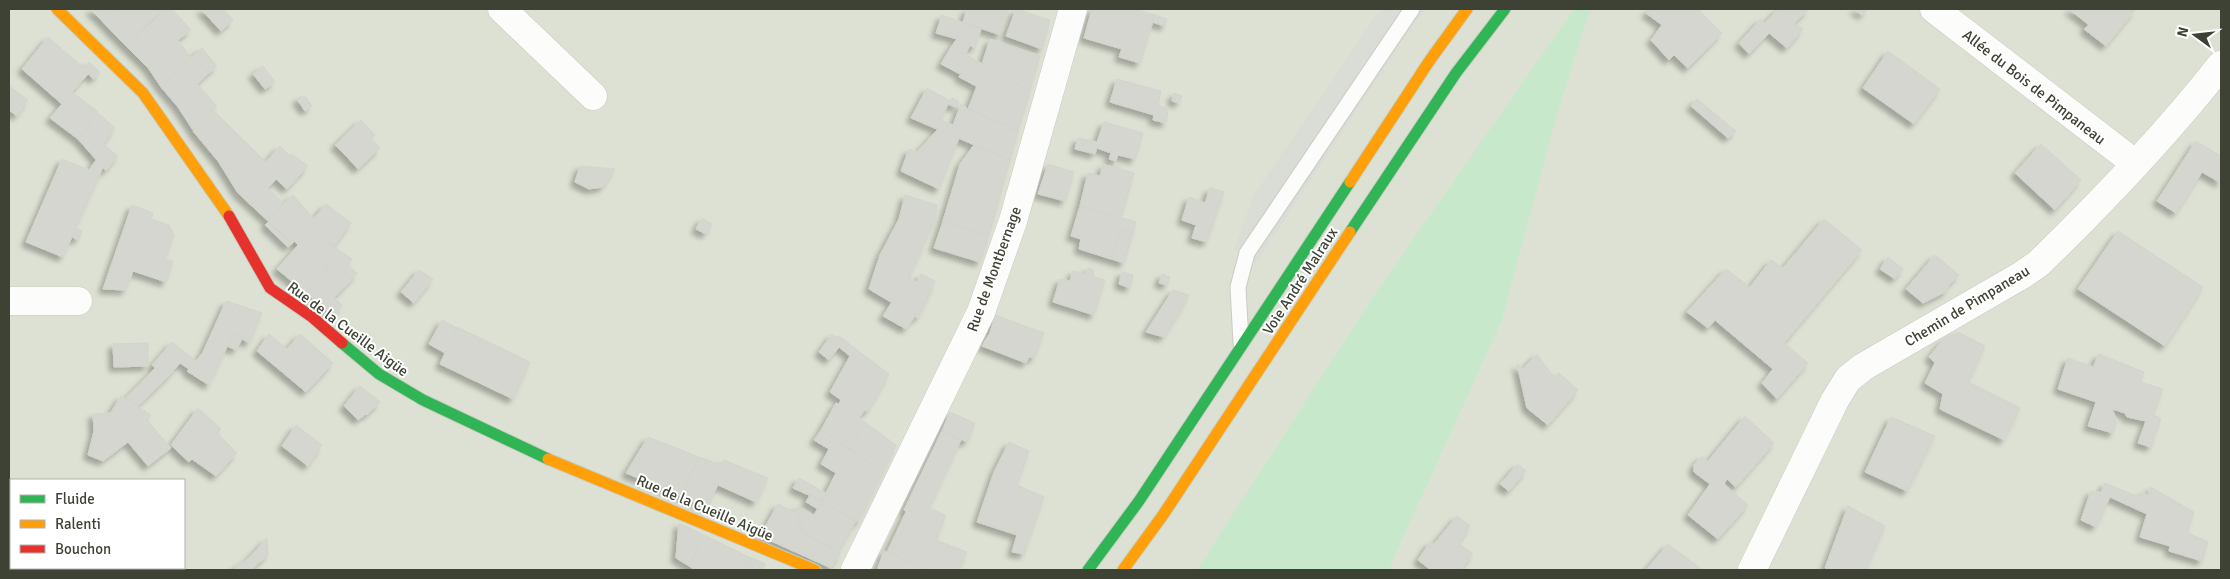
<svg xmlns="http://www.w3.org/2000/svg" width="2230" height="579" font-family="Signika,sans-serif">
<defs>
<filter id="shadow"><feDropShadow dx="-4.5" dy="4.5" stdDeviation="2.5" flood-color="#0004"/></filter>
</defs>
<rect width="100%" height="100%" fill="#eaede6"/>
<path fill="#dce1d3" fill-rule="evenodd" d="M9,9H2221V570H9ZM11,480H184V568H11Z"/>
<path fill="#c8e8cb" d="M1574,9H1590L1557,114L1501,322L1390,566L1395,570H1197L1377,291Z"/>
<path fill="#dadcd6" d="M1380,9H1425L1399,45L1257,262L1234,249L1254,195Z"/>
<g fill="#d4d6cf" stroke="#d2d5cc" filter="url(#shadow)">
<path d="M90,9H116L102,21Z"/>
<path d="M116,9H164L125,45L102,21Z"/>
<path d="M164,9H172L191,30L178,40L156,18Z"/>
<path d="M201,9H224L233,20L221,31Z"/>
<path d="M967,9H1009L1000,35L963,22Z"/>
<path d="M1016,9L1050,20L1042,49L1006,36Z"/>
<path d="M1092,9H1134L1155,15L1140,63L1119,57L1122,49L1084,38Z"/>
<path d="M1650,9H1702L1700,11L1722,33L1688,68L1674,55L1669,60L1651,40L1662,25L1646,13Z"/>
<path d="M1778,9H1809L1794,23L1803,29L1787,48L1769,33L1749,54L1739,43L1761,19L1765,23Z"/>
<path d="M1854,9H1868L1862,15Z"/>
<path d="M2069,9H2134L2135,10L2106,46L2084,29L2089,25Z"/>
<path d="M942,15L981,29L975,48L957,39L936,33Z"/>
<path d="M1155,15L1167,19L1165,26L1152,22Z"/>
<path d="M156,18L178,40L191,58L161,87L149,69L125,45Z"/>
<path d="M48,37L84,68L89,62L100,72L94,79L88,74L72,92L98,112L78,139L50,118L62,104L22,69Z"/>
<path d="M957,39L970,45L965,55L951,47Z"/>
<path d="M990,39L1040,56L1030,91L982,64Z"/>
<path d="M951,47L972,58L962,75L941,64Z"/>
<path d="M202,48L217,66L209,73L194,55Z"/>
<path d="M1888,51L1940,89L1914,124L1863,88Z"/>
<path d="M194,55L209,73L197,84L217,106L193,130L178,107L161,87Z"/>
<path d="M972,58L1030,91L1024,111L959,77Z"/>
<path d="M263,66L275,82L265,89L253,74Z"/>
<path d="M1117,79L1161,91L1158,105L1168,109L1166,123L1153,120L1154,115L1110,102Z"/>
<path d="M9,86L28,100L17,116L9,110Z"/>
<path d="M977,86L1024,111L1018,131L968,109Z"/>
<path d="M927,88L950,101L952,98L959,102L956,107L948,104L941,120L953,125L961,104L968,109L1018,131L1010,160L911,118Z"/>
<path d="M1174,93L1182,96L1179,103L1172,101Z"/>
<path d="M301,97H306L312,106L305,111L297,99Z"/>
<path d="M1697,99L1736,131L1728,138L1691,106Z"/>
<path d="M213,110L266,162L238,193L218,161L193,131Z"/>
<path d="M98,113L115,128L103,144L118,156L106,171L78,139Z"/>
<path d="M361,120L375,135L349,159L335,145Z"/>
<path d="M1104,122L1143,133L1135,159L1118,155L1116,161L1109,159L1111,153L1097,148L1095,154L1075,149L1078,138L1097,142Z"/>
<path d="M938,129L959,138L939,189L901,171L909,149L917,152Z"/>
<path d="M371,139L380,148L358,169L349,159Z"/>
<path d="M2196,141L2221,156V183L2202,172L2176,213L2157,201Z"/>
<path d="M2041,144L2081,180L2055,210L2015,173Z"/>
<path d="M974,145L1010,160L989,235L943,221L960,164Z"/>
<path d="M280,146L290,156L292,154L308,166L287,189L276,179L268,188L284,204L267,220L238,193Z"/>
<path d="M62,159L89,170L96,160L103,167L63,257L26,242Z"/>
<path d="M1115,163L1120,164V169L1134,173L1121,218L1080,206L1088,173L1100,176L1103,165L1114,167Z"/>
<path d="M1048,164L1074,172L1065,201L1038,194Z"/>
<path d="M580,166L615,169L603,187L589,189L575,182Z"/>
<path d="M1210,188L1224,192L1207,242L1192,238L1196,225L1182,220L1189,197L1205,203Z"/>
<path d="M293,195L314,219L292,244L267,220Z"/>
<path d="M905,195L937,205L935,219L909,278L932,289L918,318L869,289L880,255L899,219Z"/>
<path d="M326,204L351,223L334,246L328,243L314,259L328,268L306,293L277,269L298,245L294,241Z"/>
<path d="M132,205L153,213L151,219L169,225L174,235L165,259L173,261L166,282L133,271L126,290L103,289Z"/>
<path d="M1080,206L1136,222L1133,233L1120,230L1111,259L1079,249L1081,239L1071,236Z"/>
<path d="M702,218L712,224L706,234L696,229Z"/>
<path d="M1824,219L1862,250L1784,343L1808,363L1777,399L1762,383L1773,369L1715,320L1708,328L1687,312L1726,269L1750,287L1771,260L1783,268Z"/>
<path d="M943,221L989,235L980,262L934,248Z"/>
<path d="M268,222L276,230L292,244L288,247L265,225Z"/>
<path d="M76,228L82,231L78,240L72,237Z"/>
<path d="M1120,230L1133,233L1124,263L1111,259Z"/>
<path d="M2118,231L2203,287L2165,346L2078,289Z"/>
<path d="M328,243L352,259L343,271L351,280L334,298L342,305L336,315L325,309L306,293L328,268L314,259Z"/>
<path d="M1935,255L1959,275L1948,286L1947,291L1923,303L1906,289Z"/>
<path d="M1888,257L1903,269L1895,279L1880,269Z"/>
<path d="M348,265L357,273L351,280L343,271Z"/>
<path d="M1088,268L1094,270L1093,276L1105,280L1094,315L1053,302L1060,279L1070,281L1073,271L1085,274Z"/>
<path d="M419,270L433,279L414,303L401,292Z"/>
<path d="M1122,272L1133,275L1130,288L1119,284Z"/>
<path d="M921,274L935,281L932,289L917,282Z"/>
<path d="M1162,274L1170,277L1167,285L1159,283Z"/>
<path d="M1173,290L1189,295L1164,337L1146,332Z"/>
<path d="M226,301L262,313L249,343L233,334L209,385L187,371L189,369L180,363L167,378L152,365L172,342L196,361L203,352Z"/>
<path d="M892,302L915,316L906,329L883,316Z"/>
<path d="M995,315L1044,333L1034,358L1029,357L1026,363L982,346L990,333Z"/>
<path d="M442,320L457,328L445,353L429,344Z"/>
<path d="M457,327L530,362L513,399L440,364Z"/>
<path d="M1958,332L1985,346L1968,382L2020,408L2004,440L1940,409L1943,394L1925,383L1935,363L1929,357L1941,342Z"/>
<path d="M233,334L242,339L236,350L227,346Z"/>
<path d="M269,334L287,349L300,334L333,363L306,392L257,351Z"/>
<path d="M832,334L837,338L839,336L889,374L867,412L865,410L859,418L866,423L850,449L821,430L836,403L839,404L841,400L830,392L850,356L839,347L829,360L819,352Z"/>
<path d="M148,343V366L114,367L113,344Z"/>
<path d="M1537,354L1554,377L1559,373L1578,390L1548,425L1527,408L1517,364L1523,369Z"/>
<path d="M2099,354L2144,372L2141,382L2163,389L2153,415L2161,418L2151,447L2138,443L2146,421L2127,417L2125,413L2112,409L2117,420L2113,433L2088,426L2096,402L2058,389L2068,358L2093,367Z"/>
<path d="M155,368L167,378L138,406L125,399Z"/>
<path d="M360,386L380,402L367,415L366,414L358,420L344,406Z"/>
<path d="M121,396L151,415L147,420L171,448L148,466L128,442L103,461L88,455L94,431L93,414H95V417H108Z"/>
<path d="M198,408L221,429L217,433L237,453L216,476L192,459L189,462L171,445Z"/>
<path d="M950,412L975,423L967,442L942,431Z"/>
<path d="M111,413L108,417H95V414Z"/>
<path d="M1745,416L1774,443L1736,487L1727,479L1724,484L1748,505L1718,539L1688,515L1710,484L1694,472V465L1702,456L1708,461Z"/>
<path d="M1891,417L1935,436L1907,491L1865,472Z"/>
<path d="M866,423L896,445L883,472L850,449Z"/>
<path d="M296,425L322,445L308,466L282,446Z"/>
<path d="M821,430L883,472L858,522L822,501L836,473L821,464L829,449L814,440Z"/>
<path d="M942,431L961,440L929,508L946,515L936,540L967,552L959,570H927L887,552L906,512L904,510Z"/>
<path d="M648,437L699,457L681,496L626,473Z"/>
<path d="M1009,442L1029,451L1017,485L1044,497L1024,554L1012,552L1017,535L977,522L994,472Z"/>
<path d="M699,457L722,465L724,460L768,478L756,502L718,485L706,507L681,496Z"/>
<path d="M1518,464L1526,471L1509,491L1500,484Z"/>
<path d="M799,478L826,493L822,501L793,488Z"/>
<path d="M2105,483L2139,497L2141,492L2148,495L2151,487L2194,512L2187,532L2208,542L2202,561L2169,551L2170,546L2140,537L2147,514L2110,497L2096,527L2081,520L2091,491L2101,492Z"/>
<path d="M810,495L822,501L818,509L806,502Z"/>
<path d="M822,501L856,521L838,551L804,534L798,518L803,509L814,515Z"/>
<path d="M778,504L794,512L797,507L803,509L798,518L804,534L841,553L831,568L760,536Z"/>
<path d="M1848,506L1885,526L1866,570H1830L1825,568Z"/>
<path d="M1457,516L1470,526L1459,543L1473,554L1461,570H1431L1418,560L1430,542L1434,544Z"/>
<path d="M679,523L704,535L689,566L676,558Z"/>
<path d="M704,535L749,557L743,570H695L689,566Z"/>
<path d="M267,538L268,555L251,570H236L234,568L248,559Z"/>
<path d="M1668,544L1703,570H1646Z"/>
<path d="M884,551L887,552L927,570H877Z"/>
<path d="M749,557L752,558L747,570H743Z"/>
<path d="M752,558L765,564L763,570H747Z"/>
</g>
<g fill="none" stroke-linecap="round" stroke-linejoin="round">
<g stroke="#c8cbc4" stroke-width="17">
<path id="lane" d="M1241,343L1238,287L1247,253L1412,9"/>
</g>
<g stroke="#c8cbc4" stroke-width="29">
<g id="street">
<path d="M502,9L593,96"/>
<path d="M1934,9L2136,164"/>
<path d="M9,301H78"/>
<path d="M855,570L981,312L1013,221L1073,9"/>
<path d="M1752,570L1835,400L1848,379L1863,367L2022,275L2038,264C2103,201 2165,136 2221,65"/>
</g>
</g>
<g stroke="#c7cec0" stroke-width="13">
<g id="fast">
<path d="M1350,232L1456,73L1505,9"/>
<path d="M342,343L379,374L423,400L548,459"/>
<path d="M1088,570L1139,501L1350,182"/>
</g>
</g>
<g stroke="#c7cec0" stroke-width="13">
<g id="slow">
<path d="M57,9L143,93L229,216"/>
<path d="M1350,182L1430,60L1467,9"/>
<path d="M548,459L815,570"/>
<path d="M1123,570L1163,515L1350,232"/>
</g>
</g>
<g stroke="#c7cec0" stroke-width="13">
<path id="jam" d="M229,216L270,288L312,317L342,343"/>
</g>
<use href="#lane" stroke="#fcfcfb" stroke-width="15"/>
<use href="#street" stroke="#fcfcfb" stroke-width="28"/>
<use href="#fast" stroke="#30b455" stroke-width="11"/>
<use href="#slow" stroke="#ff9f0a" stroke-width="11"/>
<use href="#jam" stroke="#e5322d" stroke-width="11"/>
</g>
<g text-anchor="middle" stroke-width="4" stroke-linejoin="round" paint-order="stroke">
<g font-size="15" fill="#3d4234" stroke="#fff">
<text transform="translate(2034 87) rotate(38)" y="5">Allée du Bois de Pimpaneau</text>
<text transform="translate(994 269) rotate(-70)" y="5">Rue de Montbernage</text>
<text transform="translate(1300 281) rotate(-57)" y="5">Voie André Malraux</text>
<text transform="translate(1967 306) rotate(-31)" y="5">Chemin de Pimpaneau</text>
<text transform="translate(348 329) rotate(37)" y="5">Rue de la Cueille Aigüe</text>
<text transform="translate(705 508) rotate(23)" y="5">Rue de la Cueille Aigüe</text>
</g>
</g>
<rect width="2230" height="579" fill="none" stroke="#3d4234" stroke-width="20"/>
<rect x="10" y="479" width="175" height="90" fill="#ffffff" stroke="#b1b3ae"/>
<rect x="20" y="495" width="25" height="8" fill="#30b455" stroke="#b1b3ae"/>
<text x="55" y="504" font-size="15" fill="#3d4234">Fluide</text>
<rect x="20" y="520" width="25" height="8" fill="#ff9f0a" stroke="#b1b3ae"/>
<text x="55" y="529" font-size="15" fill="#3d4234">Ralenti</text>
<rect x="20" y="545" width="25" height="8" fill="#e5322d" stroke="#b1b3ae"/>
<text x="55" y="554" font-size="15" fill="#3d4234">Bouchon</text>
<g transform="translate(2195 35) rotate(285)" stroke="#ffffff" stroke-width="4" paint-order="stroke">
<path d="M0-4L9 19L0 12L-9 19Z" fill="#3d4234"/>
<text y="-8" font-size="14" font-weight="bold" text-anchor="middle" fill="#3d4234">N</text>
</g>
</svg>
